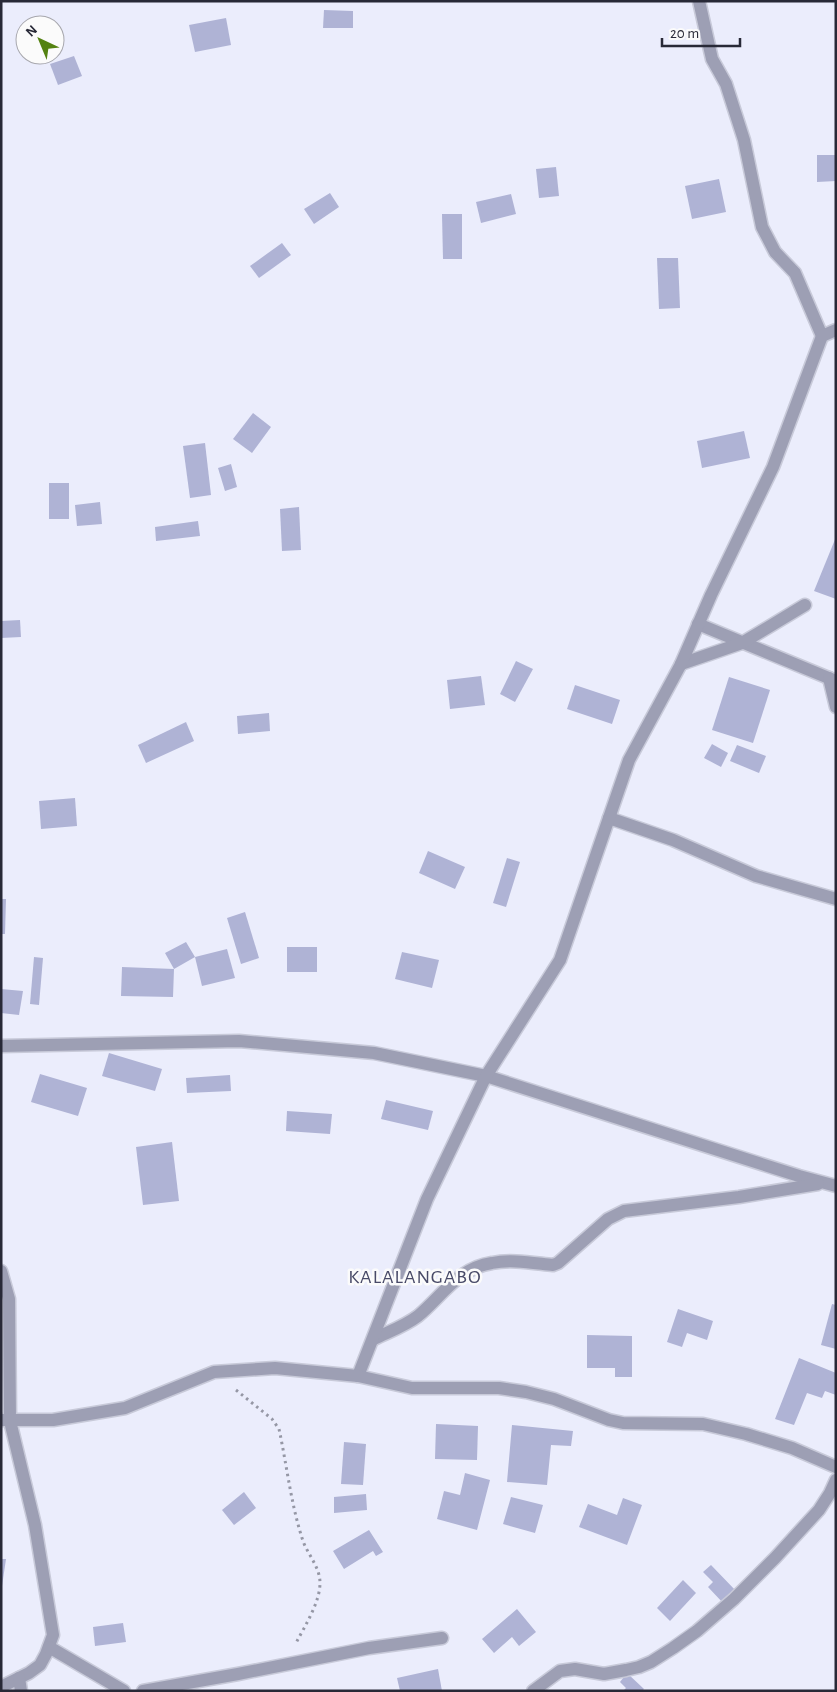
<svg xmlns="http://www.w3.org/2000/svg" width="837" height="1692" font-family="'Alegreya Sans',sans-serif">
<rect width="100%" height="100%" fill="#ebedfc"/>
<g fill="#afb3d5">
<path d="M324,10L353,11V28H323Z"/>
<path d="M226,18L231,45L195,52L189,25Z"/>
<path d="M74,56L82,76L58,85L50,64Z"/>
<path d="M817,155H836V181L817,182Z"/>
<path d="M556,167L559,196L539,198L536,169Z"/>
<path d="M719,179L726,212L692,219L685,186Z"/>
<path d="M330,193L339,207L314,224L304,209Z"/>
<path d="M511,194L516,214L481,223L476,202Z"/>
<path d="M442,214H462V259H443Z"/>
<path d="M282,243L291,255L259,278L250,266Z"/>
<path d="M657,258H678L680,308L659,309Z"/>
<path d="M253,413L271,427L252,453L233,439Z"/>
<path d="M744,431L750,458L702,468L697,441Z"/>
<path d="M205,443L211,495L190,498L183,446Z"/>
<path d="M231,464L237,487L225,491L218,468Z"/>
<rect x="49" y="483" width="20" height="36"/>
<path d="M100,502L102,524L77,526L75,505Z"/>
<path d="M299,507L301,550L282,551L280,509Z"/>
<path d="M198,521L200,536L156,541L155,527Z"/>
<path d="M836,537V599L814,591Z"/>
<path d="M20,620L21,637L1,638V621Z"/>
<path d="M516,661L533,669L515,702L500,694Z"/>
<path d="M481,676L485,705L450,709L447,680Z"/>
<path d="M729,677L770,690L753,743L712,730Z"/>
<path d="M575,685L620,700L612,724L567,709Z"/>
<path d="M269,713L270,731L238,734L237,716Z"/>
<path d="M186,722L194,741L146,763L138,745Z"/>
<path d="M712,744L728,753L721,767L704,758Z"/>
<path d="M737,745L766,756L759,773L730,761Z"/>
<path d="M75,798L77,826L41,829L39,801Z"/>
<path d="M428,851L465,867L455,889L419,873Z"/>
<path d="M507,858L520,862L506,907L493,903Z"/>
<path d="M1,899H6L5,934H1Z"/>
<path d="M245,912L259,958L241,964L227,918Z"/>
<path d="M186,942L195,957L174,969L173,997L121,996L122,967L174,969L165,953Z"/>
<rect x="287" y="947" width="30" height="25"/>
<path d="M227,949L235,978L202,986L195,957Z"/>
<path d="M402,952L439,960L432,988L395,979Z"/>
<path d="M34,957L43,958L39,1005L30,1004Z"/>
<path d="M1,989L23,991L19,1015L1,1013Z"/>
<path d="M109,1053L162,1069L155,1091L102,1076Z"/>
<path d="M40,1074L87,1088L78,1116L31,1102Z"/>
<path d="M230,1075L231,1091L187,1093L186,1078Z"/>
<path d="M386,1100L433,1111L428,1130L381,1119Z"/>
<path d="M287,1111L332,1114L330,1134L286,1131Z"/>
<path d="M172,1142L179,1201L143,1205L136,1147Z"/>
<path d="M832,1304L836,1305V1349L821,1345Z"/>
<path d="M678,1309L713,1321L707,1340L687,1333L682,1347L667,1342Z"/>
<path d="M587,1335L632,1336V1377H615V1368H587Z"/>
<path d="M799,1358L836,1373V1395L825,1391L822,1398L807,1393L794,1425L775,1419Z"/>
<path d="M436,1424L478,1426L477,1460L435,1459Z"/>
<path d="M512,1425L573,1431L571,1446L551,1445L547,1485L507,1482Z"/>
<path d="M344,1442L366,1444L363,1485L341,1484Z"/>
<path d="M465,1473L490,1480L477,1530L437,1519L444,1491L460,1495Z"/>
<path d="M244,1492L256,1508L234,1525L222,1510Z"/>
<path d="M366,1494L367,1510L334,1513V1497Z"/>
<path d="M511,1497L543,1505L535,1533L503,1524Z"/>
<path d="M623,1498L642,1505L627,1545L579,1527L588,1504L617,1515Z"/>
<path d="M369,1530L383,1552L376,1556L373,1551L344,1569L333,1551Z"/>
<path d="M1,1559H6L2,1586H1Z"/>
<path d="M711,1565L737,1592L724,1604L708,1587L713,1582L703,1572Z"/>
<path d="M683,1580L696,1593L670,1621L657,1608Z"/>
<path d="M517,1609L536,1632L519,1646L512,1637L494,1653L482,1639Z"/>
<path d="M123,1623L126,1642L95,1646L93,1627Z"/>
<path d="M438,1669L442,1691H400L397,1678Z"/>
<path d="M627,1673L644,1689L642,1691H623L626,1688L620,1682Z"/>
</g>
<g fill="none" stroke-linecap="round" stroke-linejoin="round">
<g stroke="#c8cad9" stroke-width="15">
<g id="minor">
<path d="M699,1L712,59L726,84L744,140L762,227L775,252L795,273L822,336"/>
<path d="M698,624L836,681"/>
<path d="M681,664L742,643L805,605"/>
<path d="M829,678L836,707"/>
<path d="M609,818L673,840L756,876L836,899"/>
<path d="M1,1046L239,1041L374,1053L486,1076L799,1176L836,1186"/>
<path d="M1,1271L9,1299L10,1421L35,1525L53,1635L46,1654L40,1665L29,1673L1,1687"/>
<path d="M374,1339C388,1332 405,1326 418,1316C442,1296 458,1268 492,1263C511,1259 533,1263 553,1265L558,1263L608,1219L624,1211L739,1197L818,1184"/>
<path d="M358,1376L427,1199L486,1076L560,960L629,760L681,664L711,595L773,467L822,336L836,330"/>
<path d="M1,1420H53L125,1408L214,1372L275,1368L358,1376L412,1388H499L526,1392L554,1399L609,1420L623,1423L703,1424L746,1434L792,1448L836,1467"/>
<path d="M49,1647L124,1691"/>
<path d="M19,1678L21,1691"/>
<path d="M143,1691L238,1674L369,1648L442,1638"/>
<path d="M533,1691L560,1671L575,1669L604,1674L626,1670L639,1667L651,1662L673,1648L697,1631L734,1599L775,1558L819,1510L830,1493L836,1480"/>
</g>
</g>
<path stroke="#9597a5" stroke-width="3" stroke-dasharray="2.5 4" stroke-linecap="butt" d="M236,1390L272,1419L279,1429C287,1466 291,1505 303,1541C308,1555 320,1567 320,1583C320,1602 305,1626 296,1643"/>
<use href="#minor" stroke="#9d9fb4" stroke-width="12"/>
</g>
<g text-anchor="middle" stroke-width="5" stroke-linejoin="round" paint-order="stroke">
<g font-size="20" letter-spacing="1" fill="#484a68" stroke="#fbfbfb">
<text x="415" y="1283">KALALANGABO</text>
</g>
</g>
<rect width="837" height="1692" fill="none" stroke="#282937" stroke-width="5"/>
<g transform="translate(40 40) rotate(316)"><circle r="24" fill="#fbfbfb" stroke="#a7a7ad"/>
<path d="M0-4L9 19L0 12L-9 19Z" fill="#548211"/>
<text y="-8" font-size="14" font-weight="bold" text-anchor="middle" fill="#282937">N</text>
</g>
<path d="M662 38v8h78v-8" fill="none" stroke="#282937" stroke-width="2.5"/>
<text x="670" y="38" font-size="15" fill="#282937" stroke="#fbfbfb" stroke-width="4" paint-order="stroke">20 m</text>
</svg>
